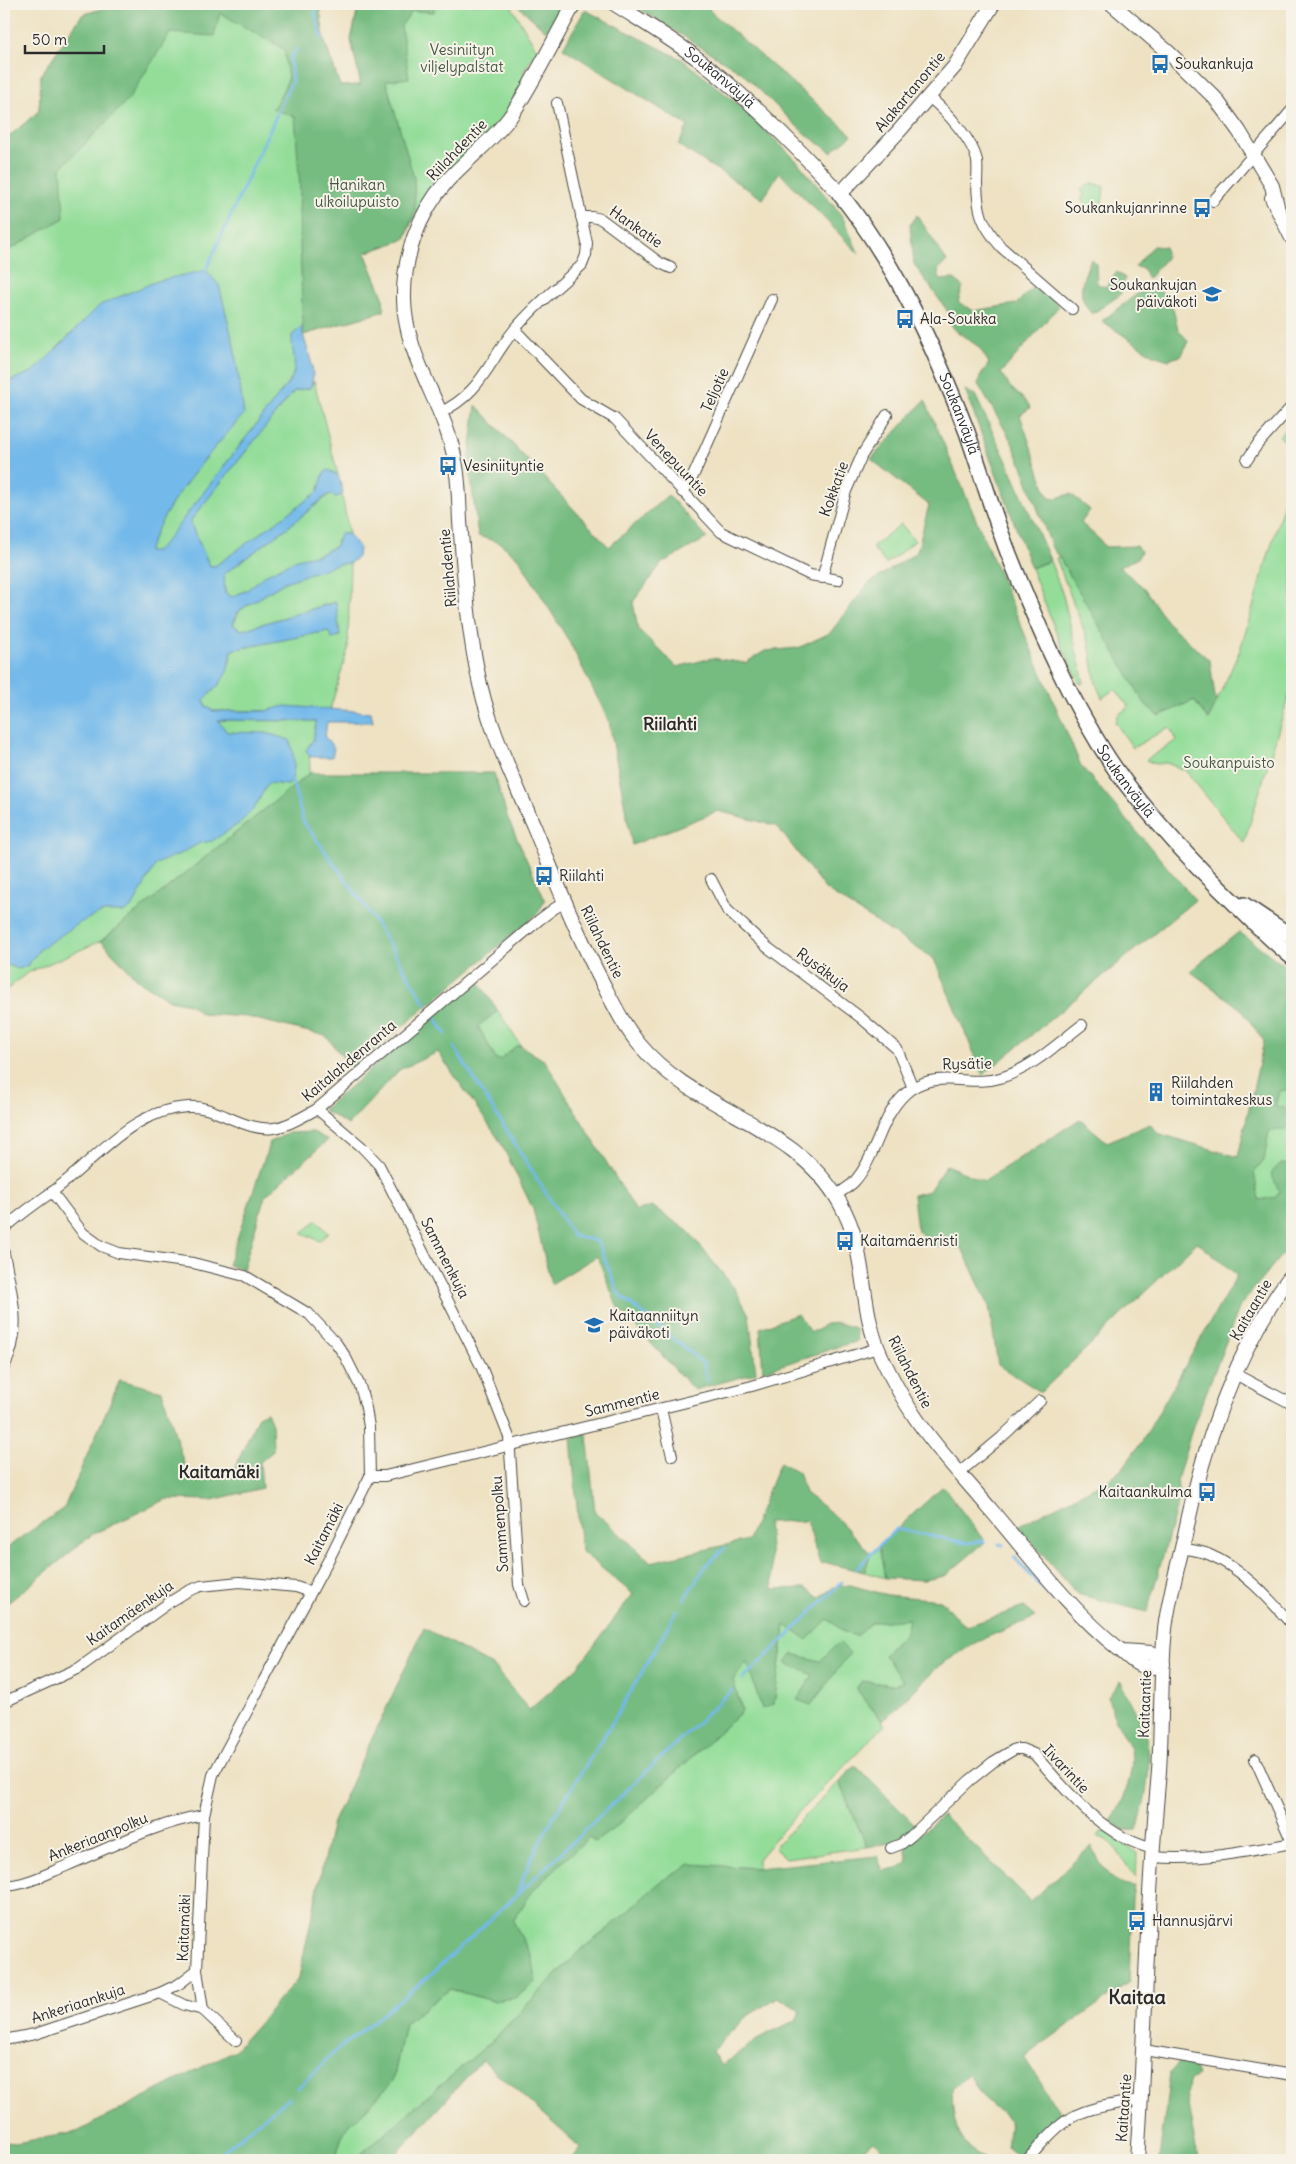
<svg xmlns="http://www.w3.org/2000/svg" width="1296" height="2164" font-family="Delius,sans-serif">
<rect width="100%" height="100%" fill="#f7f3e8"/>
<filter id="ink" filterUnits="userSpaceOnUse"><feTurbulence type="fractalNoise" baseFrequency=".02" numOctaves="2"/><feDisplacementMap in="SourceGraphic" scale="10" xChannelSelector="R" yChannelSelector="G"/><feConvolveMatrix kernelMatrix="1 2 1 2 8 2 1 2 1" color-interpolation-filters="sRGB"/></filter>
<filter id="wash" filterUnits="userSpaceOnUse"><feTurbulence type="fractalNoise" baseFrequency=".0096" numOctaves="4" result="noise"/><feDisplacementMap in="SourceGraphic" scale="20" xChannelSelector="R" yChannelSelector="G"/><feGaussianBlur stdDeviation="1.12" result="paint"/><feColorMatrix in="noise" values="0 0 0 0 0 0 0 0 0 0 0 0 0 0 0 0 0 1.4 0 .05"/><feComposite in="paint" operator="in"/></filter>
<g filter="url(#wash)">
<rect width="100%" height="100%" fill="#eee2c3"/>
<g fill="#93dd99" stroke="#5f8462">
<path d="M118,4H319L324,40L340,86L361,85L351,40L359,4H510L537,50L523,72L528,76C516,98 503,118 486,136C455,169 420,195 405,239L365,253L383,297L384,311L303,335L309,359L296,361L292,378L181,522L206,578L4,617V141L39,111L41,75L82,15Z"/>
<path d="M1093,183L1104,187L1102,203L1098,209L1090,208L1081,198L1084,195L1081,189L1088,184Z"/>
<path d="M314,381L338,475L333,472L324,474L318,492L224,561L215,566H210L191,525V520L294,391L310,388Z"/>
<path d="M1292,422V448L1279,436Z"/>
<path d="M1292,476V685L1244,843L1185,770L1166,763L1155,764L1146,760L1177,740L1169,727L1133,748L1115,722L1118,715L1129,707L1115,689L1102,698L1096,684L1089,643L1056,558L1059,557L1159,716L1194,700L1208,720L1240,650Z"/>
<path d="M330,494L336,497L342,495L349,534L345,533L337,540L336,546L232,597C223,595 222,582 224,574L288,527Z"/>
<path d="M901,524L915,541L886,564L872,547Z"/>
<path d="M342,558L350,563L348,649L330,710L213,711L206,706L204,699L219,685L230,661L231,650L328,631L335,602L242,630L233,625L240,610L285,582Z"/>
<path d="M1050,561L1063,595L1084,683L1080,684L1059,640L1031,568Z"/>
<path d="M156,720L317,721L313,741L309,745L310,773L101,941L27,973L4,992V786Z"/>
<path d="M498,1011L521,1046H516L500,1060L496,1059L478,1026Z"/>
<path d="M1292,1049V1238L1243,1185L1269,1131L1283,1073Z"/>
<path d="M317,1220L328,1233L320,1241L302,1233Z"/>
<path d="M879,1546L885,1578L864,1572L871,1554Z"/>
<path d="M828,1619L844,1632L872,1622L910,1619L906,1632L884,1655L904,1682L891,1685L862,1681L856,1689L885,1725L791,1820L758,1859V1868L690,1865L578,1952L493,2040L354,2160H335L343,2132L393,2081L405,2023L450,1989L493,2001L532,1958L513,1921L533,1890L589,1836L595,1842L617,1826L742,1711L733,1680L747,1662L762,1708L774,1704L785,1625Z"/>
<path d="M839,1782L867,1847L786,1858L774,1847Z"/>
<path d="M1101,1832H1106L1137,1853L1136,1878C1125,1866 1115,1839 1098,1837Z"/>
</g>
<g fill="#76bc81" stroke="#507456" fill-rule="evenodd">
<path d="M118,4H319L324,40L340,86L361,85L351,40L359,4H434V12L412,11L401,26L409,78L386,81L414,178L415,210L405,239L365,253L383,297L384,311L303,335L299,212L300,190L295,117L273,109L288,80L284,49L220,13L214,36L170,33L128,100L61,168L64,218L4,253V141L39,111L41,75L82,15Z"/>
<path d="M516,4H565L546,31Z"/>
<path d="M632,4H707L710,11L852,135L831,152L803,132L741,72Z"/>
<path d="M585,10L683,60L739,105L796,160L842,216L859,254L779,172L763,199L678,145L688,126L563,48Z"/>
<path d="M917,215L947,261L938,270L940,280L954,279L963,286L958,302L973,311L1016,304L1035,285L1059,306L1001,373L1010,387L1028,403L1030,408L1020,415L1047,494L1052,499L1071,494L1090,510L1081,523L1100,540L1105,547L1136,546L1141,551L1138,558L1119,567L1144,588L1167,622L1210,661L1216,704L1208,720L1194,700L1159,716L1145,704L1059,557L1052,548L1022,466L1011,440L978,384L980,377L989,363L979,347L952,328L951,316L914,264L910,225Z"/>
<path d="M1153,246L1165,247L1166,258L1148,279L1143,268L1135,267Z"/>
<path d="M1091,259L1096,264L1097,284L1106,287L1116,272L1125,278L1120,295L1092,314C1075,295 1082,280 1091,259Z"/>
<path d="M1156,286L1172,305L1178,329L1188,341L1182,355L1169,360L1153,355L1102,321L1137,294Z"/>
<path d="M965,390L975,395L1011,470L1050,560L1031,568Z"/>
<path d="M925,400L1081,766L1195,900L983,1075L934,959L826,890L777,826L718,811L632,845L609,721L570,643L519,559L500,543L478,536L469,462L476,405L609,547L668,495L707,538L662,563L633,602L638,629L677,667L712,658L745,663L765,651L798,648L830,633L868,584L917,552L929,505L871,459Z"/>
<path d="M310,773H494L508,819L545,900L538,913L352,1069L326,1036L247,1017L202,1014L189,1004L170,1000L138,980L101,941Z"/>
<path d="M1239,932L1292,971V1089L1279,1091L1275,1107H1284L1292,1113V1120L1286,1130L1269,1131L1264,1161L1254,1172L1259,1200L1276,1197L1279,1192L1271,1173L1281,1163L1292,1164V1242L1240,1306L1193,1426L1177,1480L1179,1499L1147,1612L1077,1594L1018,1526L1110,1479L1123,1468L1143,1440L1237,1275L1197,1242L1041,1392L998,1365L989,1306L962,1248L936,1246L917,1230L913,1195L929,1191L946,1165L984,1181L1080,1119L1107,1142L1150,1124L1157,1133L1238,1157L1264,1041L1241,1009L1190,971Z"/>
<path d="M477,979L498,1011L478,1026L496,1059L500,1060L516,1046H521L545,1061L636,1211L652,1206L688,1231L735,1289L749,1315L756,1373L694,1390L617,1306L597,1256L551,1284L533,1209L500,1141L438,1052L399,1070L348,1125L323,1110Z"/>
<path d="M313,1132L328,1140L265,1196L243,1269L228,1265L270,1142L289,1133Z"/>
<path d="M798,1314L811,1332L818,1330L825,1324L838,1323L855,1328L857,1341L763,1371L760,1328Z"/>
<path d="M120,1380L162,1391L187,1474L234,1470L258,1416L267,1412L272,1424L273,1451L260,1462L262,1488L212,1500L167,1499L93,1534L4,1606V1551L16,1541L64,1508Z"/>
<path d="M587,1434L595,1512L651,1562L748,1540L780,1462L798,1472L805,1493L834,1515L871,1554L864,1572L827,1563L820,1564L807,1521L768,1522L773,1589L805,1588L819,1598L834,1587L850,1585L887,1595L941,1600L960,1622L967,1626L1024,1607L1036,1617L980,1640L940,1665L883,1721L856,1689L862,1681L891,1685L904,1682L884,1655L906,1632L909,1619L872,1622L856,1636L844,1632L828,1619L807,1640L785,1625L774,1704L762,1709L747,1662L733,1680L742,1711L617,1826L595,1842L589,1837L533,1890L513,1921L532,1958L535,1982L516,1998L493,2001L450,1989L405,2023L393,2081L343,2132L335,2160H4V2142L16,2143L77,2132L235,2050L299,1977L331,1826L424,1628L493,1666L529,1710L577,1668L633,1594L581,1551L571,1438Z"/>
<path d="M943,1486L985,1542L945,1576L924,1580L885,1578L879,1546Z"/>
<path d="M839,1642L850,1653L811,1705L797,1700L813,1675L786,1663L793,1654L820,1661Z"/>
<path d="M1120,1681C1128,1698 1139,1716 1145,1734C1154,1759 1145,1805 1137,1830H1123L1111,1821C1123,1807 1137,1765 1130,1747C1121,1727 1113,1721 1108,1697Z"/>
<path d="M855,1765L916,1826L895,1842L867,1847L839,1782Z"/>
<path d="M943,1815L1031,1901L1091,1846C1103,1867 1108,1884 1134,1886L1132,1898L1129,1982L1024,2057L1060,2113L1022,2158L1007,2147L1010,2121L981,2095L969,2074L952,2089C953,2123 955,2142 987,2160H892L873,2141L851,2160H571L581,2148L482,2060L391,2160H354L493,2040L578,1952L608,1929L659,1883L690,1864L758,1868L877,1856L883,1871L900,1867L908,1861L905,1847ZM778,1997L801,2011L796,2020L757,2039L721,2066L712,2051L746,2017Z"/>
<path d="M1182,2059L1192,2063L1197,2076L1190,2080L1186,2094L1198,2160H1159L1170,2073Z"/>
</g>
<path fill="#73b9ea" stroke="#4f728a" d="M206,270L219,285L234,346L244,414C210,453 164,503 148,552H155L167,540L292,378C298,360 291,353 292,335L302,327C304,347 319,369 310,388L294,391L191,520V525L207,560L210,566H215L318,492L324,473L328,470L338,475L343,492L342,495L336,497L329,494L288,527L224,574L225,593L232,597L247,590L265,575L297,559L320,554L336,546L340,534H349L359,548L358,557L350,563L338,564L285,582L240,610L236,615L233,625L242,630L336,602L340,636L332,638L328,631L232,650L227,672L219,685L204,700L206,706L213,711H265L285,706L371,712L373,722H327L325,737L334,748L332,757H310L306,750L313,740L316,721L218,720L227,732L266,733L290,740C294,755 297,771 289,785L268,783L255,807L240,823L212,841L200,843L182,853L156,864L133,906L125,912H103L81,922L40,949L28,965L19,969L4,964V383L34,371L100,305L157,281Z"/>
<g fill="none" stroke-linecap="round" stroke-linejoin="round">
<g stroke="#73b9ea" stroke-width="3">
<path d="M317,4L315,15L322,38"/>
<path d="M205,272L292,81L290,59L297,49"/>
<path d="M292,780L303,821L365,906L426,1004"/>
<path d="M435,1017L446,1034"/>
<path d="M454,1047L573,1236L597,1241L619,1294L704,1364L707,1381"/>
<path d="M999,1544L1003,1545"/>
<path d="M1014,1557L1054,1601"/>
<path d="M856,1569L896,1529L966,1543L984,1541"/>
<path d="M684,1599L707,1564L725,1548"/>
<path d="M743,1679L842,1582"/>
<path d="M518,1892C535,1841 568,1795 596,1749C625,1703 651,1657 677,1610"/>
<path d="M298,2088L331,2055L426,1979L521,1891L732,1690"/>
<path d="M212,2160L288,2098"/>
</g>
</g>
</g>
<g filter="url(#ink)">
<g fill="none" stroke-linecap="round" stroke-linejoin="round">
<g stroke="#484642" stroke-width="12">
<g id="street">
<path d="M929,97C945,110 973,140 977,161C978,168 977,177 977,184C978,214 982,224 1001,247L1072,309"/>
<path d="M1213,201L1292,110"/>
<path d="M581,217H592L601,219L660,263L671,268"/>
<path d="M515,330L581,399L615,419L721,532L810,575L838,580"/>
<path d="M439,413C481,394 488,362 515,329C535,305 559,286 582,265L586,255L587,243L557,103"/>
<path d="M1247,460L1257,445L1292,406"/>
<path d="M682,492L690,483L772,299"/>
<path d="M822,578L846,491L862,455L887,415"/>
<path d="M711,879L727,910L767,947L860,1017L897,1049L913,1088"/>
<path d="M317,1109L362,1147L379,1165L481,1366L509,1437L519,1585L524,1601"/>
<path d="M52,1192L83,1233L101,1246L119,1253L193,1263L245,1276L309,1314L336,1343L345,1356L360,1386L366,1408L369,1427L370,1476L331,1555L213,1775L204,1815L197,1970L203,2010L236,2041"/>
<path d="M836,1195C842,1191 849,1187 854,1182C879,1154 880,1112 911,1089C939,1070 971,1087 1000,1078C1031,1069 1057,1044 1082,1025"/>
<path d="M4,1229C19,1215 35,1204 52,1192C95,1161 130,1110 188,1107C202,1106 213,1111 225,1116C268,1135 276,1132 317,1109L539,920L555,908L565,903"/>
<path d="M4,1253C11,1292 24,1330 4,1367"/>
<path d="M1235,1374L1292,1404"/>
<path d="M661,1409L672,1456"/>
<path d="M960,1472L1002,1437L1040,1401"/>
<path d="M370,1476H385L752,1386L878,1348"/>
<path d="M1182,1548C1190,1550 1200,1551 1208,1554C1242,1568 1269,1598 1292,1625"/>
<path d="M4,1702L79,1668L170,1602L188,1591L201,1586L239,1582L296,1587L311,1592"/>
<path d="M1255,1759L1292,1842"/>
<path d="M891,1848L901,1844L911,1836L969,1781L993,1762L1015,1749H1022L1034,1754C1068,1792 1101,1836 1154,1849"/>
<path d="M1153,1857C1201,1861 1246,1852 1292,1843"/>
<path d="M4,1886C26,1885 46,1874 66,1866C111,1847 156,1823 204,1815"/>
<path d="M160,1993L184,2005L203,2010"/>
<path d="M4,2040L35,2034L160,1993L179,1984L197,1970"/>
<path d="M1144,2050L1292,2075"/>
<path d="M1027,2160C1039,2147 1051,2131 1066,2121C1087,2106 1117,2105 1142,2099"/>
</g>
</g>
<g stroke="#484642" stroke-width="16">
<g id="secondary">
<path d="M574,4C554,39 533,84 510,117C492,141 467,159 447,181C418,214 403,257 404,300C405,358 446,406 455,461C459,480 459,501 460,521C464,571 467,620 477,670C487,725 513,777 535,829C556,881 577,934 603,984C614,1005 624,1026 639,1044C695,1112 795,1123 840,1203C869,1253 858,1306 881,1356C891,1377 902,1398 915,1417C937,1450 966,1480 991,1510C1032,1558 1070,1610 1119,1649C1127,1655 1134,1664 1143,1666C1152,1669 1154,1666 1163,1664L1152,1653L1122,1651"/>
<path id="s1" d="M615,4C643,22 672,39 698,59C750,99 796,146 840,194L899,131L955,66L993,4"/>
<path d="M1112,4L1168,52L1215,98L1239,131L1272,186L1277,206"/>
<path d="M1272,198L1292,238"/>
<path d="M1137,2160C1144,2066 1145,1971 1151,1876C1153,1841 1156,1806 1159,1771C1162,1724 1160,1676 1165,1629C1169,1597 1178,1566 1185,1535C1204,1442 1235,1350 1292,1274"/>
</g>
</g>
<g stroke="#484642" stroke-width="18">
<g id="primary">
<path id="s2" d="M840,194C896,264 935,349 967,432C981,472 993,513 1008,552C1038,627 1070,703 1116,770C1147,813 1183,852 1220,889C1245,913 1265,935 1292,957"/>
<path d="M1244,905L1292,937"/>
</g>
</g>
<use href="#street" stroke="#fff" stroke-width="10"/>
<use href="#secondary" stroke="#fff" stroke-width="14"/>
<use href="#primary" stroke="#fff" stroke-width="15"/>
</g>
</g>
<defs>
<g id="bus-bare" transform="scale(1.5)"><path d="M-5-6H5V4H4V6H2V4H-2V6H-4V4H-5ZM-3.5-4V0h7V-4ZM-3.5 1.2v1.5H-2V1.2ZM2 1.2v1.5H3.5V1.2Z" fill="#1f6fb2" stroke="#f7f3e8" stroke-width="2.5" paint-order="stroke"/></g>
<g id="school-bare" transform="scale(1.5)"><path d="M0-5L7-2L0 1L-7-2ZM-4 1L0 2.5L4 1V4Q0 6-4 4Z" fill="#1f6fb2" stroke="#f7f3e8" stroke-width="2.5" paint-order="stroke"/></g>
<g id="building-bare" transform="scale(1.5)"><path d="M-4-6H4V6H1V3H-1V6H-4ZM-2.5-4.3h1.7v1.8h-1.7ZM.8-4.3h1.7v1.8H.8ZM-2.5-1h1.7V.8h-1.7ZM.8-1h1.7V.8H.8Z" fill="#1f6fb2" stroke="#f7f3e8" stroke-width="2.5" paint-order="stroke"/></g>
</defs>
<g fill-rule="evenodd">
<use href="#bus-bare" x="1160" y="64"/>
<use href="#bus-bare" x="1202" y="208"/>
<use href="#school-bare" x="1212" y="294"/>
<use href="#bus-bare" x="905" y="319"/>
<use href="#bus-bare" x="448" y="466"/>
<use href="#bus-bare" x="544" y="876"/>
<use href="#building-bare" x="1156" y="1092"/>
<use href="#bus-bare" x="845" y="1241"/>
<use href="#school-bare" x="594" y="1325"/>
<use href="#bus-bare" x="1207" y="1492"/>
<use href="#bus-bare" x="1137" y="1921"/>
</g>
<g text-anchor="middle" stroke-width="4" stroke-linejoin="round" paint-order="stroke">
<g font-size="15" fill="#455846" stroke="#f7f3e8">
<text x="462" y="55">Vesiniityn<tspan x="462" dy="17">viljelypalstat</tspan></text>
<text x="357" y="190">Hanikan<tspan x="357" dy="17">ulkoilupuisto</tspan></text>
<text x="1229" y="768">Soukanpuisto</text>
</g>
<g font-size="15" fill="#2b2b2b" stroke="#f7f3e8" text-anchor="start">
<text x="1175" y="69">Soukankuja</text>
<text x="1187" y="213" text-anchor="end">Soukankujanrinne</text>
<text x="1197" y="290" text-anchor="end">Soukankujan<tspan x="1197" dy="17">päiväkoti</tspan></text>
<text x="920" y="324">Ala-Soukka</text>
<text x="463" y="471">Vesiniityntie</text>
<text x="559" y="881">Riilahti</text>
<text x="1171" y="1088">Riilahden<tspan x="1171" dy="17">toimintakeskus</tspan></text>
<text x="860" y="1246">Kaitamäenristi</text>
<text x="609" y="1321">Kaitaanniityn<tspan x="609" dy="17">päiväkoti</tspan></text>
<text x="1192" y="1497" text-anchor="end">Kaitaankulma</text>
<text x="1152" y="1926">Hannusjärvi</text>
</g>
<g font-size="15" fill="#2b2b2b" stroke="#f7f3e8">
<text dy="5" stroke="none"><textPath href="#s1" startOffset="128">Soukanväylä</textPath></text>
<text transform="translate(910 92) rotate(-50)" y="5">Alakartanontie</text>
<text transform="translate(457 150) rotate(-46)" y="5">Riilahdentie</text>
<text transform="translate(636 227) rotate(35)" y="5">Hankatie</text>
<text transform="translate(715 390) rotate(-66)" y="5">Teljotie</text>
<text dy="5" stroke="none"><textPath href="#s2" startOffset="251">Soukanväylä</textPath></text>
<text transform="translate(676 463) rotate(47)" y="5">Venepuuntie</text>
<text transform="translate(834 489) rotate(-70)" y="5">Kokkatie</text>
<text transform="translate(448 568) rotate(-95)" y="5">Riilahdentie</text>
<text dy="5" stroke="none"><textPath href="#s2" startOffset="656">Soukanväylä</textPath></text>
<text transform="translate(602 942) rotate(64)" y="5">Riilahdentie</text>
<text transform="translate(823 970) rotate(37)" y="5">Rysäkuja</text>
<text transform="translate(349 1061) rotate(-40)" y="5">Kaitalahdenranta</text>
<text transform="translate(967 1064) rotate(-1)" y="5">Rysätie</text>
<text transform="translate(445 1258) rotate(63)" y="5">Sammenkuja</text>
<text transform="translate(1251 1310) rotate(-60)" y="5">Kaitaantie</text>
<text transform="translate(910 1372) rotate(63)" y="5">Riilahdentie</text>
<text transform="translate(622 1403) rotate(-14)" y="5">Sammentie</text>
<text transform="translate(500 1524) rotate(-94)" y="5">Sammenpolku</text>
<text transform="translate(324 1534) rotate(-63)" y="5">Kaitamäki</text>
<text transform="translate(130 1613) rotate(-35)" y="5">Kaitamäenkuja</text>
<text transform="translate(1145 1704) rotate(-88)" y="5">Kaitaantie</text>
<text transform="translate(1066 1769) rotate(47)" y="5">Iivarintie</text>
<text transform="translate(98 1837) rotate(-22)" y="5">Ankeriaanpolku</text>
<text transform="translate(184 1928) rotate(-88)" y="5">Kaitamäki</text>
<text transform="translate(78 2004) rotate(-18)" y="5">Ankeriaankuja</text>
<text transform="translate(1124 2108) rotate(-86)" y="5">Kaitaantie</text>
</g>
<g font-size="18" font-weight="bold" fill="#2b2b2b" stroke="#f7f3e8">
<text x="670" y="730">Riilahti</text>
<text x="219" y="1478">Kaitamäki</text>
</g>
<g font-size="20" font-weight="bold" fill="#2b2b2b" stroke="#f7f3e8">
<text x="1137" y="2004">Kaitaa</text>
</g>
</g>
<rect width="1296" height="2164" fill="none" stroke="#f7f3e8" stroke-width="20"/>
<path d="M25 45v8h79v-8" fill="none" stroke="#2b2b2b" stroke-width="2.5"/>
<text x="32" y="45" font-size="15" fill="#2b2b2b" stroke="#f7f3e8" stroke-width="4" paint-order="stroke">50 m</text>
</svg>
